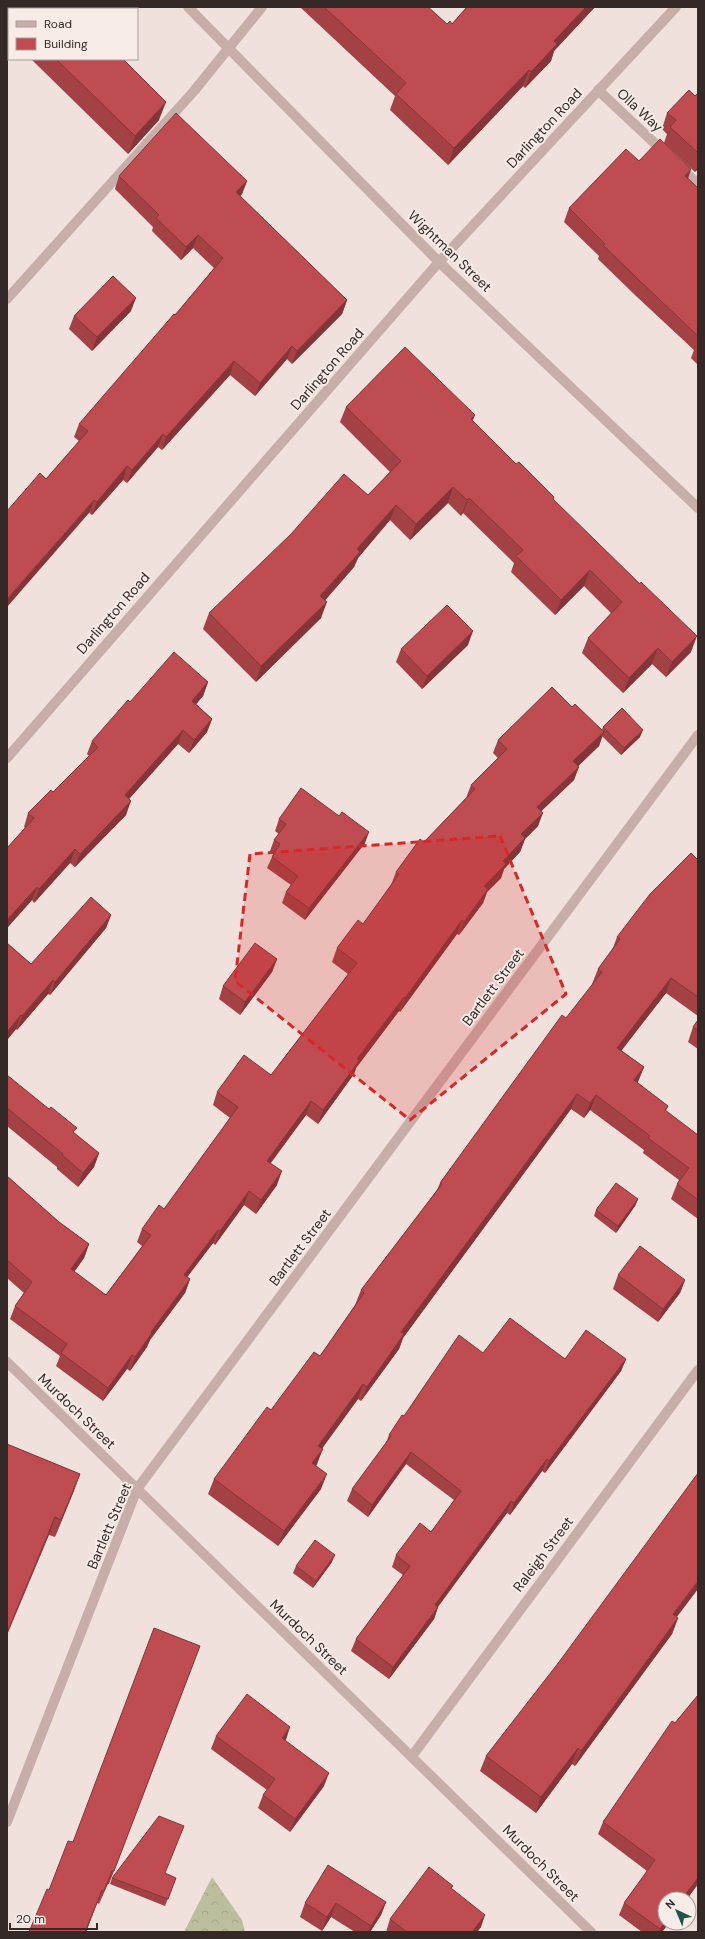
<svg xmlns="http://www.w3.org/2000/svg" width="705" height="1939" font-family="'DM Sans',sans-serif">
<defs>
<pattern id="forest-crowns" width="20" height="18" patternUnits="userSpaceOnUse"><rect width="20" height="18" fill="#bcbe9d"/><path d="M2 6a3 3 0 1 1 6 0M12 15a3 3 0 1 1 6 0" fill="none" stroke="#a2a387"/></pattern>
</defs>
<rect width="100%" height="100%" fill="#f0e1dc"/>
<path fill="url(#forest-crowns)" d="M212,1877L242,1920L245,1932H184Z"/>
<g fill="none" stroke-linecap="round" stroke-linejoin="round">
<g stroke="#c8aea9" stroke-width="10">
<path d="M598,90L665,153"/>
<path d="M679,167L698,184"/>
<path d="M7,299L194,91L262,7"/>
</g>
<g stroke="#c8aea9" stroke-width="10">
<path d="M188,7L439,262L698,508"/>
<path d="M7,758L439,262L676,7"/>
<path d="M7,1362L591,1932"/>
<path d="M412,1756L698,1370"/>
<path d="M7,1822L137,1489L698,735"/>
</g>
</g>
<g fill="#a34145">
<path d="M7,7L9,9V37L7,36Z"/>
<path d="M300,7H428L447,24H452L467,7H595L554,51L551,61L525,88L523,86L448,165L390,110L395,96Z"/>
<path d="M31,59H123L159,120L128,154Z"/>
<path d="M698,93V169L695,172L664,143L667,134L662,129L667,113L695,96Z"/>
<path d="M639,161L688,178L698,188V365L691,358L694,350L636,296L598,259L599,256L564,222L569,208Z"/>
<path d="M119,176L247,181L242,194L240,196L347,300L342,314L292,364L287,359L255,396L230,375L162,450L158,447L127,483L123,480L92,515L46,479L79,441L74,437L79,424L175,315L214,268L193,248L181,260L152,231L153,227L115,189Z"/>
<path d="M131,311L92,351L69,329L74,316Z"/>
<path d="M346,407L473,421L516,464L554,497L553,499L691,652L666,677L652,664L623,693L582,653L588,638L611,613L584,586L555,615L511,572L514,563L463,513L461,516L448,503L410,540L390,520L358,558L354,567L325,600L321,618L256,682L203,629L209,613L368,495L390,472L340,422Z"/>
<path d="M468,645L422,689L396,662L401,649Z"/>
<path d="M208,682L203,696L196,704L212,719L207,732L189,753L178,744L129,799L126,815L75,867L70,863L34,903L32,900L7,928V848L25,828L24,827L28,813L53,792L89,756L87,754L92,741L130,702Z"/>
<path d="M572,707L602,730L603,727L640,737L621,755L602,736L599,746L578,766L574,780L541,811L538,826L525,839L520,852L504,869L501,878L487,892L483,903L459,935L457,934L400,1012L399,1011L356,1068L354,1074L318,1124L306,1115L271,1163L277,1185L256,1214L244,1205L215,1245L213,1243L187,1277L190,1279L185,1293L150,1340L147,1347L130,1371L127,1369L103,1401L56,1366L60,1356L10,1319L15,1306L24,1293L7,1278V1176L59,1222L89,1244L84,1258L74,1272L106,1295L142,1246L137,1242L142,1229L164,1209L230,1118L213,1105L217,1092L271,1075L348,974L332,962L337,948L363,924L391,885L396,872L424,842L466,798L471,785L498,758L493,753L498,740Z"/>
<path d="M279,819L365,843L305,920L282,903L286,892L291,885L267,868L272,857L274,854L270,851L274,840L279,834L275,831Z"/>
<path d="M698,860V1016L666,993L621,1050L644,1067L637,1083L668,1106L666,1111L698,1135V1219L671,1199L677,1184L679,1180L643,1153L644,1150L590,1110L584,1118L571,1109L403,1338L399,1349L361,1401L358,1399L322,1448L317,1464L316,1466L321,1489L278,1546L208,1494L214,1479L271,1410L320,1356L355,1305L361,1290L437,1190L440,1183L593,984H592L598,969L613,948L617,937Z"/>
<path d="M111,915L106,928L50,995L48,994L17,1030L16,1029L7,1040V943L31,964Z"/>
<path d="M277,959L272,972L240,1015L219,999L223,986Z"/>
<path d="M698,1020V1049L688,1042L693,1027Z"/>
<path d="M7,1075L75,1134L99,1153L94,1167L78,1187L57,1169V1167L7,1126Z"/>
<path d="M638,1199L635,1206L616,1233L594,1216L596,1210Z"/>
<path d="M618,1275L685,1280L680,1293L658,1322L613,1289Z"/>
<path d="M483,1353L565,1359H626L621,1371L545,1473L542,1471L510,1515L507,1513L438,1607L434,1619L389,1679L351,1651L356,1639L403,1575L392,1567L396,1555L431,1532L454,1500L406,1464L368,1517L347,1501L352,1489L386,1443L389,1435L404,1416Z"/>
<path d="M7,1444L80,1474L55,1537L49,1535Z"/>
<path d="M332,1562L313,1588L293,1573L296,1566Z"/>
<path d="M676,1617L678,1618L672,1634L575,1766L572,1764L536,1813L480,1771L486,1756Z"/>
<path d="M195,1659L109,1884H108L99,1904L97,1903L86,1932H29L49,1890L73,1842Z"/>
<path d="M698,1695V1884L687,1899L665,1923H669L662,1932H642L619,1915L624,1903L647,1871L598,1834L603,1822L675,1723Z"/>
<path d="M216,1736L285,1741L324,1786L290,1832L258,1808L263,1795L267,1790L211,1749Z"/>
<path d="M112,1878H176L165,1906L110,1884Z"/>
<path d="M452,1889L481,1927L477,1932H386L390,1919Z"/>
<path d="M386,1902L381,1915L370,1932H355L331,1917L322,1931L300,1917L305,1903Z"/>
</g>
<g fill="#853538">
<path d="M586,7H595L554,51L551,61L525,88L531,72L554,41Z"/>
<path d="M529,70L523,86L448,165L454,148Z"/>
<path d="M166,102L159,120L128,154L135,136Z"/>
<path d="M698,165V169L695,172Z"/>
<path d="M691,169L687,182L685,176Z"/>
<path d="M247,181L242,194L231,205L236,192Z"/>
<path d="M198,235L193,248L181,260L186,247Z"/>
<path d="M136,298L131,311L92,351L97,337Z"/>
<path d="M347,300L342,314L292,364L297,351Z"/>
<path d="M292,346L287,359L255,396L260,383Z"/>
<path d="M234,361L230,375L162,450L166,437Z"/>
<path d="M475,415L469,430L471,419Z"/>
<path d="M163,434L158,447L127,483L132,470Z"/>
<path d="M127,466L123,480L92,515L97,502Z"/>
<path d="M453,487L448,503L410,540L416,524Z"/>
<path d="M469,498L463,513L461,516L467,500Z"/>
<path d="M94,500L89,513L7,607V599Z"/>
<path d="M396,505L390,520L358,558L354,567L315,612L320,596L357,549Z"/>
<path d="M590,570L584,586L555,615L561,600Z"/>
<path d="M327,602L321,618L256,682L261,666Z"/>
<path d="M473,631L468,645L422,689L427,676Z"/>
<path d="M697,636L691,652L666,677L672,662Z"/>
<path d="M658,648L652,664L623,693L629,678Z"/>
<path d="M208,682L203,696L187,715L192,701Z"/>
<path d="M212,719L207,732L189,753L194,740Z"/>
<path d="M183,730L178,744L120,809L125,795Z"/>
<path d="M643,730L640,737L621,755L624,748Z"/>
<path d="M604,732L599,746L569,775L573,761Z"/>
<path d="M579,767L574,780L532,820L537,807Z"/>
<path d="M131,801L126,815L75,867L80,854Z"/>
<path d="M543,813L538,826L525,839L520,852L504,869L501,878L487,892L483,903L459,935L464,922L484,886L503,861L521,834Z"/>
<path d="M369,832L365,843L305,920L309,908Z"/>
<path d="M75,849L70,863L34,903L39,889Z"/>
<path d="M37,887L32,900L7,928V920Z"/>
<path d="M111,915L106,928L50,995L55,982Z"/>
<path d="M462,920L457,934L400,1012L405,998Z"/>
<path d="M277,959L272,972L240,1015L245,1002Z"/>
<path d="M671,978L666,993L612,1063L617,1048Z"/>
<path d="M53,980L48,994L17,1030L22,1016Z"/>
<path d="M404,997L399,1011L356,1068L354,1074L318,1124L323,1110L357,1059Z"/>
<path d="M21,1015L16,1029L7,1040V1032Z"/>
<path d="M644,1067L638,1082L628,1095L634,1080Z"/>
<path d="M577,1094L571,1109L403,1338L399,1349L361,1401L367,1387L401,1332Z"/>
<path d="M596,1095L590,1110L584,1118L590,1103Z"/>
<path d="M311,1101L306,1115L262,1174L267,1161Z"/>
<path d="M99,1153L94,1167L78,1187L83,1173Z"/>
<path d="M282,1171L277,1185L256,1214L261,1200Z"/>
<path d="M249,1191L244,1205L215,1245L220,1231Z"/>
<path d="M638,1199L635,1206L616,1233L618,1226Z"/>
<path d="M218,1230L213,1243L179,1288L184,1275Z"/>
<path d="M89,1244L84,1258L66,1283L71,1269Z"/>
<path d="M190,1279L185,1293L150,1340L147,1347L130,1371L135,1357L151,1332Z"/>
<path d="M685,1280L680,1293L658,1322L663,1309Z"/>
<path d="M132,1355L127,1369L103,1401L108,1388Z"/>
<path d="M626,1359L621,1371L545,1473L549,1461Z"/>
<path d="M363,1384L358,1399L313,1461L318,1446Z"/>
<path d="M323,1449L317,1464L307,1478L312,1463Z"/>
<path d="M411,1452L406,1464L368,1517L372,1505Z"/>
<path d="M547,1459L542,1471L510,1515L514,1503Z"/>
<path d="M80,1474L74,1491L55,1537L61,1520Z"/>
<path d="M327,1474L321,1489L278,1546L284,1531Z"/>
<path d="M511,1501L507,1513L430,1617L435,1605Z"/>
<path d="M55,1517L49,1535L7,1635V1633Z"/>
<path d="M335,1555L332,1562L313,1588L316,1581Z"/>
<path d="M698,1581V1589L667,1630L673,1614Z"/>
<path d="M438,1607L434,1619L389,1679L393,1667Z"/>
<path d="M678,1618L672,1634L575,1766L581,1751Z"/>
<path d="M290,1727L286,1740L277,1751L282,1738Z"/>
<path d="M578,1748L572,1764L536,1813L541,1797Z"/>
<path d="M329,1773L324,1786L290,1832L295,1819Z"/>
<path d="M698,1878V1884L687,1899H682Z"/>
<path d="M102,1890L86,1932H85Z"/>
<path d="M386,1902L381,1915L370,1932H368L371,1926Z"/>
<path d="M336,1903L331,1917L322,1931L327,1917Z"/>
<path d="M485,1915L481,1927L477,1932H472Z"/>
<path d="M665,1922V1923H669L662,1932H658L660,1929Z"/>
</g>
<g fill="#be4c50" stroke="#853538">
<path d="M7,7H70L72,9H9V13L7,15Z"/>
<path d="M324,7H428L447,24L450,21L452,24L467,7H586L554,41L557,44L531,72L529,70L454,148L396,94L406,83Z"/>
<path d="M56,59H123L166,102L135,136Z"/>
<path d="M689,90L695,96L698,93V153L670,127L676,120L667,113Z"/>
<path d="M176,113L247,181L236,192L347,300L297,351L292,346L260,383L234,361L166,437L163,434L132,470L127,466L97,502L94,500L7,599V511L40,473L46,479L88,431L79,424L174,314L175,315L223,258L198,235L186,247L156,218L159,215L119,176Z"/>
<path d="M660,139L691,169L685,176L698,188V336L641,282L603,245L605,244L569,208L626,149L639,161Z"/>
<path d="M113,276L136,298L97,337L74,316Z"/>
<path d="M405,347L475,415L471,419L516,464L519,462L554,497L553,499L640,584L641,582L697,636L672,662L658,648L629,678L588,638L622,602L590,570L561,600L516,556L523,550L469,498L467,500L453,487L416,524L396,505L357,549L360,552L320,596L327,602L261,666L209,613L291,534L344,474L368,495L401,461L346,407Z"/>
<path d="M447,605L473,631L427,676L401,649Z"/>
<path d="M174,652L208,682L192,701L212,719L194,740L183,730L125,795L131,801L80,854L75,849L39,889L37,887L7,920V848L34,818L28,813L51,790L53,792L98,747L92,741L128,700L130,702Z"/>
<path d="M552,687L572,707L575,704L604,732L573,761L579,767L537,807L543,813L521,834L525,838L503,861L506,864L484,886L488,889L464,922L462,920L405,998L404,997L357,1059L359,1061L323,1110L311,1101L267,1161L282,1171L261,1200L249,1191L220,1231L218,1230L184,1275L190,1279L151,1332L152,1333L135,1357L132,1355L108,1388L61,1353L67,1344L15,1306L32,1282L7,1260V1176L59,1222L89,1244L71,1269L106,1295L151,1235L142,1229L159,1205L164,1209L238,1107L217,1092L244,1055L271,1075L357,963L337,948L358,920L363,924L399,874L396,872L420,839L424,842L475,789L471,785L507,749L498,740Z"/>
<path d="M622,708L643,730L624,748L603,727Z"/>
<path d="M301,788L339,816L342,812L369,832L309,908L286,892L298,876L272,857L280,844L274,840L286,824L279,819Z"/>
<path d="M691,853L698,860V997L671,978L617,1048L644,1067L634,1080L668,1106L665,1110L698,1135V1200L677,1184L689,1168L648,1138L650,1136L596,1095L590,1103L577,1094L401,1332L404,1334L367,1387L363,1384L318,1446L323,1449L312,1463L327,1474L284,1531L214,1479L267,1407L271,1410L314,1352L320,1356L364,1293L361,1290L442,1184L440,1183L562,1015L566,1018L602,972L598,969L620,939L617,937L650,894Z"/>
<path d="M91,897L111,915L55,982L53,980L22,1016L21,1015L7,1032V943L31,964Z"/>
<path d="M255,943L277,959L245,1002L223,986Z"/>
<path d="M698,1020V1030L693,1027Z"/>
<path d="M7,1075L49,1109L51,1107L77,1128L73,1132L99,1153L83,1173L62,1155L63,1154L7,1108Z"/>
<path d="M616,1183L638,1199L618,1226L596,1210Z"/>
<path d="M640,1246L685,1280L663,1309L618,1275Z"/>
<path d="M510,1318L565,1359L586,1330L626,1359L549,1461L547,1459L514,1503L511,1501L435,1605L438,1607L393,1667L356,1639L410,1566L396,1555L420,1523L431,1532L461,1491L411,1452L372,1505L352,1489L391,1436L389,1435L402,1415L404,1416L459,1335L483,1353Z"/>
<path d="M7,1444L80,1474L61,1520L55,1517L7,1633Z"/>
<path d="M698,1473V1581L673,1614L678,1618L581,1751L578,1748L541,1797L486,1756L559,1662Z"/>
<path d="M315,1540L335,1555L316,1581L296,1566Z"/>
<path d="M154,1628L200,1646L114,1871H112L104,1891L102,1890L85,1932H29L47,1889L49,1890L68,1841L73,1842Z"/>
<path d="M247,1694L290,1727L282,1738L329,1773L295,1819L263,1795L275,1779L216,1736Z"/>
<path d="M698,1695V1878L682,1899H665V1922L660,1929L624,1903L655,1860L603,1822L672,1721L675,1723Z"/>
<path d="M159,1816L184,1826L165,1873L176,1878L168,1899L112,1878Z"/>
<path d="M328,1865L386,1902L371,1926L336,1903L327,1917L305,1903Z"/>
<path d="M429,1867L453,1886L451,1888L485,1915L472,1932H407L390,1919Z"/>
</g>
<path fill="#d62828" fill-opacity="0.2" stroke="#d62828" stroke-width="3" stroke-dasharray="8 5" stroke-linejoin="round" d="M500,836L566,994L410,1120L235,981L250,854Z"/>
<g text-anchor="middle" stroke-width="4" stroke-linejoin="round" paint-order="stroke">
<g font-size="14" fill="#352928" stroke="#f8ece8">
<text transform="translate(640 110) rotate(43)" y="5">Olla Way</text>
<text transform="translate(544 128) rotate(-47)" y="5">Darlington Road</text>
<text transform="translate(450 251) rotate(44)" y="5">Wightman Street</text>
<text transform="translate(327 369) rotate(-49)" y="5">Darlington Road</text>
<text transform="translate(113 613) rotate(-49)" y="5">Darlington Road</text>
<text transform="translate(493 987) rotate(-53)" y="5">Bartlett Street</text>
<text transform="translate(300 1247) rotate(-53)" y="5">Bartlett Street</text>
<text transform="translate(77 1411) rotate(44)" y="5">Murdoch Street</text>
<text transform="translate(109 1526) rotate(-67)" y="5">Bartlett Street</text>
<text transform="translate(543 1554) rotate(-53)" y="5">Raleigh Street</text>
<text transform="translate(309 1637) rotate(44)" y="5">Murdoch Street</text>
<text transform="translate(541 1863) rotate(45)" y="5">Murdoch Street</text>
</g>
</g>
<rect width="705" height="1939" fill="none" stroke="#352928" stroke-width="16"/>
<rect x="8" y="8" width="130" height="52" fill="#f8ece8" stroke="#aa9e9b"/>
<rect x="16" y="21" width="20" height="6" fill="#c8aea9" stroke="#aa9e9b"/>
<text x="44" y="28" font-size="12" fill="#352928">Road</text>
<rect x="16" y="38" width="20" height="12" fill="#be4c50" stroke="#aa9e9b"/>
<text x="44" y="48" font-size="12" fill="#352928">Building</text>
<g transform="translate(677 1911) rotate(316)"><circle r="19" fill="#f8ece8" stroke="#aa9e9b"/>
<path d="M0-3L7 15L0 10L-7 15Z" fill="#205449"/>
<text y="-6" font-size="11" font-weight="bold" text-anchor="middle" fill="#352928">N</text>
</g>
<path d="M10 1923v6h87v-6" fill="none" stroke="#352928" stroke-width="2"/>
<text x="16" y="1923" font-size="12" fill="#352928" stroke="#f8ece8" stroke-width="3" paint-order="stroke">20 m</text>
</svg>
